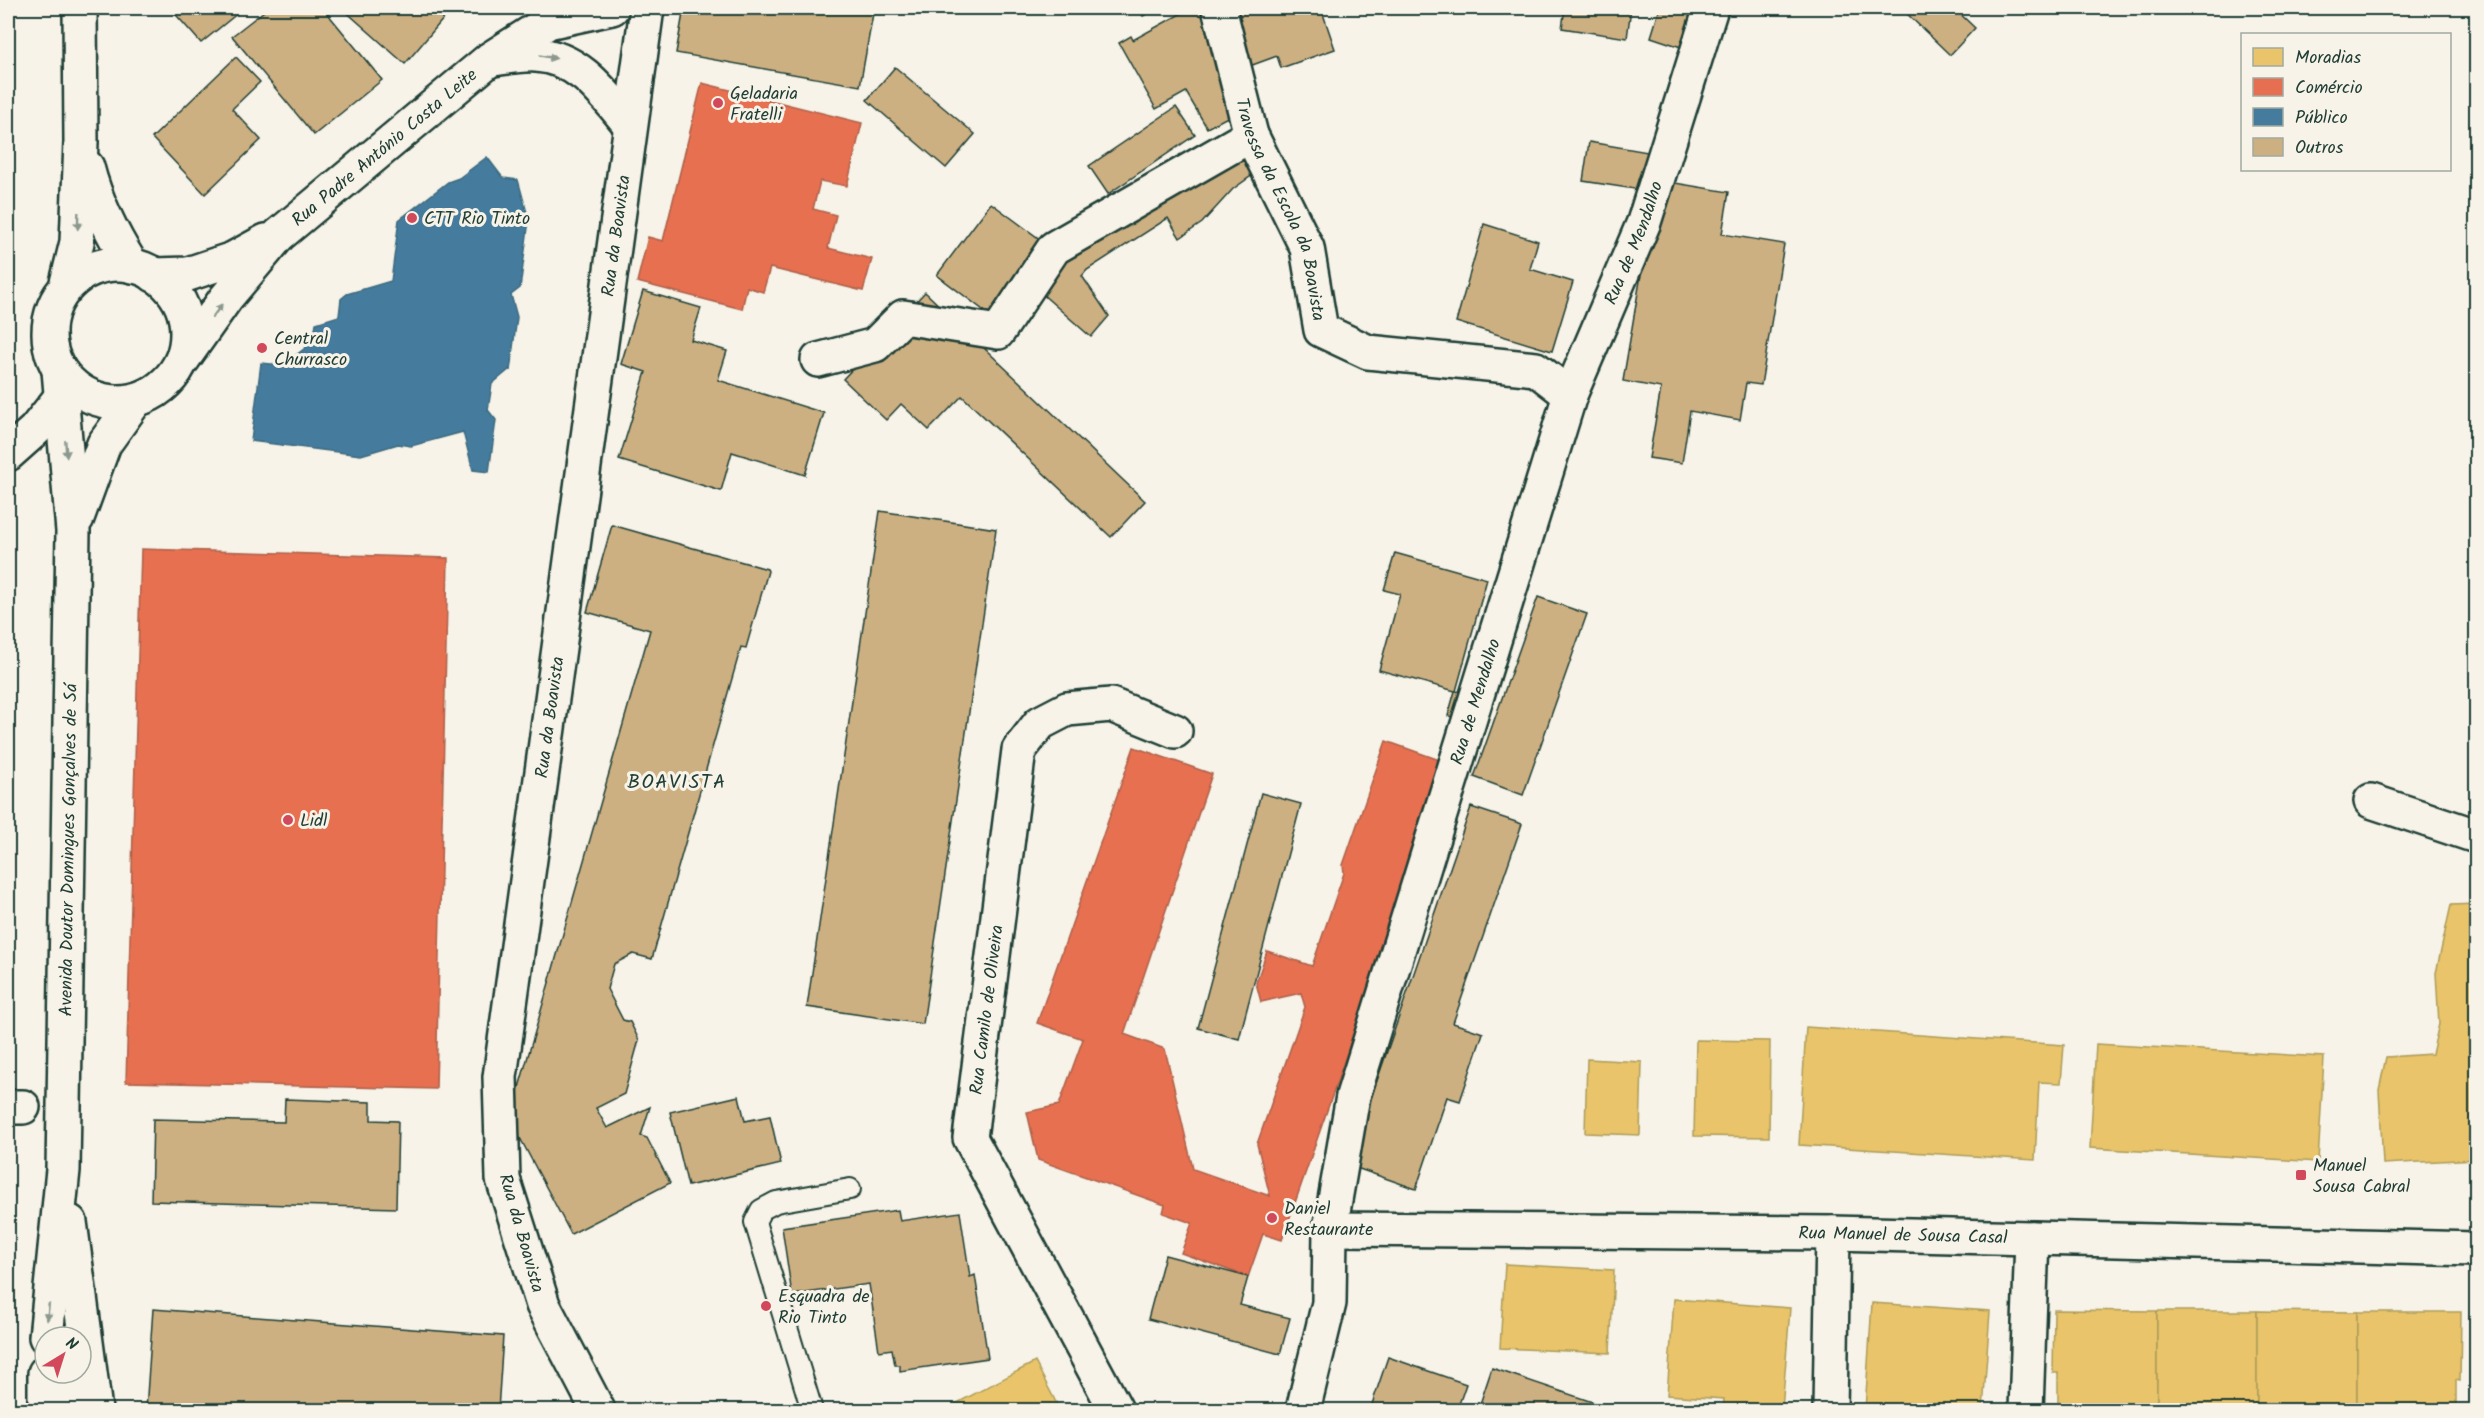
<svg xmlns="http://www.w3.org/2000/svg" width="2484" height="1418" font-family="Kalam,sans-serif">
<rect width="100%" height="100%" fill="#f7f3e8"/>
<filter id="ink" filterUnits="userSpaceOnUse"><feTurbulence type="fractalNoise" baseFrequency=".0167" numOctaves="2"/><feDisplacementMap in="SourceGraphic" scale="12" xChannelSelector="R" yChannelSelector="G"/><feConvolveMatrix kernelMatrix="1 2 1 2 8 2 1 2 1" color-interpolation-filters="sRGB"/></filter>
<g filter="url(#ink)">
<g fill="#e9c46a" stroke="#ac9c5a" stroke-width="1.5">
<path d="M2476,904V1159L2383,1164L2379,1090L2386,1057L2432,1054L2439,1024L2436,973L2451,905Z"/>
<path d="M1806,1027L2064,1045L2061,1083L2039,1082L2035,1160L1799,1145Z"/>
<path d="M1696,1040L1770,1041L1769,1137L1694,1136Z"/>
<path d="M2096,1044L2324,1057L2318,1162L2090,1148Z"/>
<path d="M1587,1059L1642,1062L1640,1135L1585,1133Z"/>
<path d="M1505,1264L1614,1270L1610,1353L1500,1348Z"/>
<path d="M1674,1299L1790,1308L1782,1410H1723L1724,1399L1667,1395Z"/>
<path d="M1872,1303L1990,1311L1983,1410H1865Z"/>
<path d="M2054,1310L2157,1311V1410H2058V1373H2053Z"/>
<rect x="2157" y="1311" width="100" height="99"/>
<path d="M2257,1311L2357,1312V1410H2257Z"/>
<path d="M2357,1312H2461L2460,1381L2456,1380V1410H2357Z"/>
<path d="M1035,1362L1060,1410H958L955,1404Z"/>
</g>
<g fill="#e76f51" stroke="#ab6048" stroke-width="1.5">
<path d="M702,83L862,123L847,186L820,181L813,209L836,215L828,248L872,259L863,291L770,268L763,292L747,287L742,309L637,282L648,237L663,241Z"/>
<path d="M141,549L448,558L436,1089L126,1082Z"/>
<path d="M1386,741L1448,763L1282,1240L1263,1234L1248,1277L1181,1253L1192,1223L1163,1213L1165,1205L1038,1160L1027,1112L1059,1105L1083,1039L1037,1023L1134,747L1212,774L1124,1034L1165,1049L1193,1169L1270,1196L1257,1144L1305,1007L1301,993L1261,1002L1256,983L1267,951L1312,966L1344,873L1343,865Z"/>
</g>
<path fill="#457b9d" stroke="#3a687e" stroke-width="1.5" d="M487,157L503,178L518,180L529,220L520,288L511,295L517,317L510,371V369L492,384L488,410L496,420L489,472L473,470L463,432L411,446L398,444L361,455L251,441L261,363L283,365L313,342L316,323L339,316L341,299L347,294L391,281L399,220L448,182L459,178Z"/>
<g fill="#cdb082" stroke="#1f3d34" stroke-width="1.5">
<path d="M170,8H244L201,43Z"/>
<path d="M268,8H323L382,80L314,135L232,36Z"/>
<path d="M342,8H432L444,18L405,64Z"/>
<path d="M684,8H874L860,86L676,53Z"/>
<path d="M1138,8H1159L1143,16Z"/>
<path d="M1191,8H1198L1252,104L1207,128L1186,92L1156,109L1119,43L1131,36L1133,40Z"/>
<path d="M1227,8H1321L1335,49L1281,68L1277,56L1247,67Z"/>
<path d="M1565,8H1631L1627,38L1562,28Z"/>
<path d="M1660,8H1701L1687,49L1651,37Z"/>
<path d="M1901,8H1954L1975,28L1950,55Z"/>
<path d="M236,57L260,82L232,109L261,140L205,194L152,138Z"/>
<path d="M895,67L975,134L946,168L867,100Z"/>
<path d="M1176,107L1195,135L1108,194L1089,166Z"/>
<path d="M1232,141L1254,174L1233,189L1202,223L1180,238L1168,218L1087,270L1082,276L1109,316L1091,337L1041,293L1057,275L1047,260Z"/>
<path d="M1589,142L1648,152L1641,190L1583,181Z"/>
<path d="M1657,180L1729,192L1722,234L1784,244L1761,385L1746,383L1740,420L1690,411L1682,463L1649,458L1661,388L1623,381Z"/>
<path d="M991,203L1045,243L991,316L937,275Z"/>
<path d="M1484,224L1538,241L1530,269L1573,282L1552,351L1456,322Z"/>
<path d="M643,291L701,308L691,340L727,351L718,380L824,413L805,475L732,452L721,491L619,460L646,372L621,364Z"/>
<path d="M925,292L1145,501L1111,537L962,396L929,430L901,404L886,420L843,379Z"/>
<path d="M880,511L996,529L923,1024L807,1007Z"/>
<path d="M612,525L767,569L768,571L746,648L741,647L652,959L633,954L614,964L607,989L623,1020L630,1022L639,1040L624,1094L596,1108L607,1128L650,1107L641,1136L647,1138L670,1183L571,1234L510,1119L650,630L587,612Z"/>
<path d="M1395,553L1487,579L1456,691L1460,692L1453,717L1448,716L1455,691L1379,670L1400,594L1384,590Z"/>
<path d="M1538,597L1587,614L1523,795L1474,777Z"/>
<path d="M1261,793L1301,804L1239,1039L1198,1028Z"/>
<path d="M1471,807L1522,824L1453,1023L1483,1033L1460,1101L1447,1097L1416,1189L1348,1165Z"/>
<path d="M739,1096L745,1121L770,1116L781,1164L688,1186L670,1112Z"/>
<path d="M285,1099L371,1102V1120L398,1121L396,1208L151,1201L153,1119L284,1122Z"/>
<path d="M898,1210L900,1221L960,1212L970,1277L975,1275L988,1358L900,1371V1365H895L892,1349L879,1351L869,1284L792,1295L782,1227Z"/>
<path d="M1165,1255L1248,1277L1240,1305L1290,1318L1280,1354L1148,1319Z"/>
<path d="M153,1309L503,1336L498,1410H146Z"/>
<path d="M1388,1357L1466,1384L1457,1410H1370Z"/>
<path d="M1492,1368L1616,1410H1478Z"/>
</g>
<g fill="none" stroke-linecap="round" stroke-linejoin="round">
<g stroke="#1f3d34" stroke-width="24">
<path id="service" d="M812,1410L755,1222L761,1210L776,1202L850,1189"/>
</g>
<g stroke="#1f3d34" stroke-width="38">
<g id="minor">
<path id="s1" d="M1219,8L1251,135L1307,248L1321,330L1368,352L1536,369L1570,395"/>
<path d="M494,59C508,57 523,54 536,55C579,57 605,95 630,125"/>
<path d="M154,275L188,274L233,259L266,241"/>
<path id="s2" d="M183,359L226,298L279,235L490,59L548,22L612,8"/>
<path d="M818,360L875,345L903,317L998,332L1054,248L1251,135"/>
<path d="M8,454L35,430L61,397"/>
<path d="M2371,801L2476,836"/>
<path d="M8,1107H23"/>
<path id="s3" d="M1330,1229L1833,1233L2476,1249"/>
<path d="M70,1410L71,1373"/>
<path id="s4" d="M598,1410L543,1305L503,1179L500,1077L647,8"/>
<path id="s5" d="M1116,1410L970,1138L1019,750L1040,723L1067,709L1111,705L1175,731"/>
<path id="s6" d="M1303,1410L1329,1303L1330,1229L1353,1096L1570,395L1644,222L1711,8"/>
<path d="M1830,1410L1833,1233"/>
<path d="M2026,1410L2032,1238"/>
</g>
</g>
<g stroke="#1f3d34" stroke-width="38">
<g id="secondary">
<path d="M87,167C96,203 112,234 132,266"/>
<circle cx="118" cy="333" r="69"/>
<path d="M66,287L77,242L81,142L80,8"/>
<path d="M77,518L104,444L135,401"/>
<path d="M70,1222L95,1410"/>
<path id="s7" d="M46,1337L63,1170L73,531L59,370"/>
<path d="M45,1410V1373"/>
</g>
</g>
<use href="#service" stroke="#f7f3e8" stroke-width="20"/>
<use href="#minor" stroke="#f7f3e8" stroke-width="33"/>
<use href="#secondary" stroke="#f7f3e8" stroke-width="33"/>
</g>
<defs><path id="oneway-solid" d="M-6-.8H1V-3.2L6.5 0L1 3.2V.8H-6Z" transform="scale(1.5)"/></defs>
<g fill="#8b988e">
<use href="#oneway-solid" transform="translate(548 57) rotate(10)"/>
<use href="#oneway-solid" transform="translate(78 221) rotate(92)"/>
<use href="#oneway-solid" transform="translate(217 311) rotate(-54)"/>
<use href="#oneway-solid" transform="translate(66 449) rotate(85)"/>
<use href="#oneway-solid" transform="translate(48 1312) rotate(96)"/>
</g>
</g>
<g fill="#d1495b" stroke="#f7f3e8" stroke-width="2">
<circle cx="718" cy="103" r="6"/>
<circle cx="412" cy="218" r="6"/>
<circle cx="262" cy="348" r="6"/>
<circle cx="288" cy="820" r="6"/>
<rect x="2295" y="1169" width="12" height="12" rx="3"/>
<circle cx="1272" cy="1218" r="6"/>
<circle cx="766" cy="1306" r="6"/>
</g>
<g text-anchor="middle" stroke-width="6" stroke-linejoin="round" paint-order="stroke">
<g font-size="18" fill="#1f3d34" stroke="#f7f3e8" text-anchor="start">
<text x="730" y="99">Geladaria<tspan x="730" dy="21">Fratelli</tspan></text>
<text x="424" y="224">CTT Rio Tinto</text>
<text x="274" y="344">Central<tspan x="274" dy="21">Churrasco</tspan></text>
<text x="300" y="826">Lidl</text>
<text x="2313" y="1171">Manuel<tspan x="2313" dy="21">Sousa Cabral</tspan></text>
<text x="1284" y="1214">Daniel<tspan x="1284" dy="21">Restaurante</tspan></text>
<text x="778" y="1302">Esquadra de<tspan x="778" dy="21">Rio Tinto</tspan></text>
</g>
<g font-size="18" fill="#1f3d34" stroke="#f7f3e8">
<text dy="6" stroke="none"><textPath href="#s2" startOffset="294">Rua Padre António Costa Leite</textPath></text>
<text dy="6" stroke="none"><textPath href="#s1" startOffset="212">Travessa da Escola da Boavista</textPath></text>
<text dy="6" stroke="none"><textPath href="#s4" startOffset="1202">Rua da Boavista</textPath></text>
<text dy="6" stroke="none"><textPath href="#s6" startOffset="1218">Rua de Mendalho</textPath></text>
<text dy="6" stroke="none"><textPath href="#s6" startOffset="732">Rua de Mendalho</textPath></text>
<text dy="6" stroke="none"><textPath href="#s4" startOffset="716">Rua da Boavista</textPath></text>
<text dy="6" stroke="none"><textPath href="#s7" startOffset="488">Avenida Doutor Domingues Gonçalves de Sá</textPath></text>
<text dy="6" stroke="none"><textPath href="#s5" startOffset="438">Rua Camilo de Oliveira</textPath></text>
<text transform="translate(522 1233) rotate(74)" y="6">Rua da Boavista</text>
<text dy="6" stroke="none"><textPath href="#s3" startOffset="573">Rua Manuel de Sousa Casal</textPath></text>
</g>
<g font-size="20" letter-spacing="1.5" fill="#1f3d34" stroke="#f7f3e8">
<text x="677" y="788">BOAVISTA</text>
</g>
</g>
<rect width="2484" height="1418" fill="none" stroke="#f7f3e8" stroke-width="30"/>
<rect x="15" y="15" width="2454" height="1388" fill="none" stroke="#1f3d34" stroke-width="2" filter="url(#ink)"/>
<rect x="2241" y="33" width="210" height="138" fill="#f7f3e8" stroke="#a1aaa0" stroke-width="1.5"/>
<rect x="2253" y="48" width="30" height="18" fill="#e9c46a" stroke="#a1aaa0" stroke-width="1.5"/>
<text x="2295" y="63" font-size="18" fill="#1f3d34">Moradias</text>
<rect x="2253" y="78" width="30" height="18" fill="#e76f51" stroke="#a1aaa0" stroke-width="1.5"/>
<text x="2295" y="93" font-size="18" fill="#1f3d34">Comércio</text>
<rect x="2253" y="108" width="30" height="18" fill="#457b9d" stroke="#a1aaa0" stroke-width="1.5"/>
<text x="2295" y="123" font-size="18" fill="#1f3d34">Público</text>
<rect x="2253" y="138" width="30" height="18" fill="#cdb082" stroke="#a1aaa0" stroke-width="1.5"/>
<text x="2295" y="153" font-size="18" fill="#1f3d34">Outros</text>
<g transform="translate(63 1355) rotate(38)"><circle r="28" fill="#f7f3e8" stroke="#a1aaa0" stroke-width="1.5"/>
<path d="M0-4.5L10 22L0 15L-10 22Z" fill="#d1495b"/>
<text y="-9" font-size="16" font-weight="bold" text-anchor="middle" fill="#1f3d34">N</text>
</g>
</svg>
